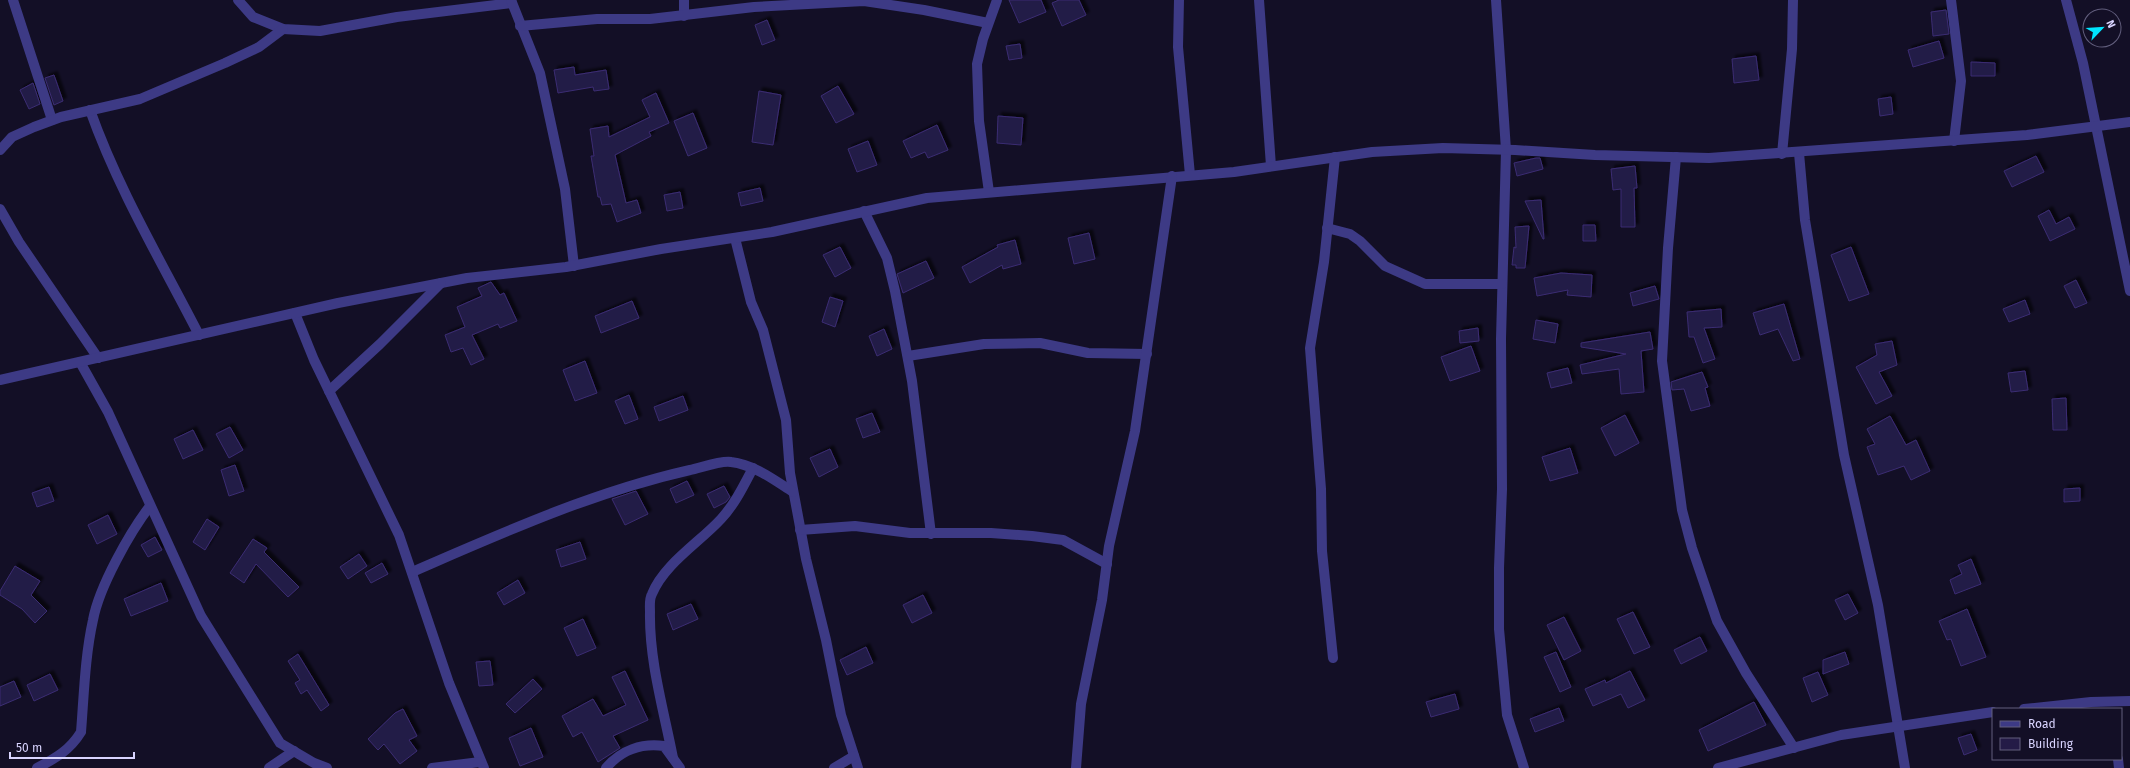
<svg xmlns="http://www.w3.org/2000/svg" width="2130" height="768" font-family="'Fira Sans',sans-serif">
<defs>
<filter id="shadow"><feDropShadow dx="3.5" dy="-3.5" stdDeviation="1" flood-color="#0009"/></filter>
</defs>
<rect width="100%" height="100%" fill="#130f26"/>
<g fill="#241b47" stroke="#3b2d73" filter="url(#shadow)">
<path d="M1009,0H1041L1046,12L1019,23Z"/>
<path d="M1059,0H1079L1086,15L1062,26L1052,3Z"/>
<path d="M1946,10L1949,34L1933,36L1931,12Z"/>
<path d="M767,20L775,40L762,45L755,25Z"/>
<path d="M1939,41L1944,58L1913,67L1908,50Z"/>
<path d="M1020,44L1022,58L1009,60L1006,46Z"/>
<path d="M1756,56L1759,80L1734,83L1732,59Z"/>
<path d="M1971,62L1995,63V76H1971Z"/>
<path d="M574,67L575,75L606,70L609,89L594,91L593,87L558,93L554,70Z"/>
<path d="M54,75L63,101L54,105L45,78Z"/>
<path d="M33,83L40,104L29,109L20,90Z"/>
<path d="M838,86L854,114L836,123L821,96Z"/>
<path d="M759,91L781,95L773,145L752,142Z"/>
<path d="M656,93L669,123L649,132L651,136L615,155L626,203L637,200L641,213L617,222L611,204L602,205L600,197H598L591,156H594L590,129L608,126L609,137L650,117L642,100Z"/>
<path d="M1891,97L1893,114L1880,116L1878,99Z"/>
<path d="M693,113L707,148L688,156L674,121Z"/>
<path d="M998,116L1023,118L1021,145L997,143Z"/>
<path d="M937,125L948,150L928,158L925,152L911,158L903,141Z"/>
<path d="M868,141L877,165L857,172L848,149Z"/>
<path d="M2036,156L2044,172L2012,187L2004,171Z"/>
<path d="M1536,158H1540L1543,169L1517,176L1514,163Z"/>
<path d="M1635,166L1637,188H1634L1635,227H1621V189L1613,190L1611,169Z"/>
<path d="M760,188L763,201L741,206L738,193Z"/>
<path d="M680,192L683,208L667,211L664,195Z"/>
<path d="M1541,200L1544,239H1543L1525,201Z"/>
<path d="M2049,210L2056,224L2069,217L2075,229L2050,241L2038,216Z"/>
<path d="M1583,225H1595L1596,241H1583Z"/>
<path d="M1529,226L1525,268H1516V265H1512L1514,247L1516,248L1515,227Z"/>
<path d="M1089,233L1095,259L1074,264L1068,238Z"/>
<path d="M1015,240L1021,264L1003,269L1002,265L970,283L962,267L998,247L997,245Z"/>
<path d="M840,247L851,268L835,277L823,255Z"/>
<path d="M1851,247L1869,294L1849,301L1831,255Z"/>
<path d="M926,261L934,278L903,293L897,274Z"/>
<path d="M1561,273L1592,275L1591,297L1567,295L1568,290L1537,296L1534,278Z"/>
<path d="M2076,280L2087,303L2075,308L2064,286Z"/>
<path d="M491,282L500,295L504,293L517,321L500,328L498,324L472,335L484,359L471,365L463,348L451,352L445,335L465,327L457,307L482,296L478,288Z"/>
<path d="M1655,286L1659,299L1633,306L1630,293Z"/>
<path d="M830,297L843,301L835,327L822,322Z"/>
<path d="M2025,300L2030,314L2009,322L2003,309Z"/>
<path d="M632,301L639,318L601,333L595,316Z"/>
<path d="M1784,304L1800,359L1793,361L1778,329L1760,335L1753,313Z"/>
<path d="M1721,309L1722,327L1704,328L1715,359L1703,363L1694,337H1689L1687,312Z"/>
<path d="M1536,320L1558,324L1555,343L1533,339Z"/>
<path d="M1478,328L1479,341L1460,343L1459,331Z"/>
<path d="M884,329L892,349L877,356L869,336Z"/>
<path d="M1650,332L1653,349L1641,351L1644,392L1621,394L1619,369L1582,374L1580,365L1626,354L1581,347V343Z"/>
<path d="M1892,341L1897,365L1879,372L1892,396L1876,404L1856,367L1877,355L1875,344Z"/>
<path d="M1471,346L1480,371L1450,381L1441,357Z"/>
<path d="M585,361L597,393L575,401L563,370Z"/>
<path d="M1568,368L1572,383L1551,388L1547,373Z"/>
<path d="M2025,371L2028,390L2011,392L2008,373Z"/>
<path d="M1702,372L1708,387L1705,388L1710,406L1691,411L1684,389L1672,390L1671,382Z"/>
<path d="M629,395L638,419L625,424L615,401Z"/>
<path d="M683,396L688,410L659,421L654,407Z"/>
<path d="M2066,398L2067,430H2053L2052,399Z"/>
<path d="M872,413L880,432L863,438L856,419Z"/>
<path d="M1625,415L1639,443L1615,456L1601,428Z"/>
<path d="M1890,416L1906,445L1916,440L1930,471L1911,480L1904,466L1878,475L1867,447L1875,444L1867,429Z"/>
<path d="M230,427L243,450L229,458L216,434Z"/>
<path d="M193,430L203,450L183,459L174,439Z"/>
<path d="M1570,448L1578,473L1550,481L1542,457Z"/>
<path d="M830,449L838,467L819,477L810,458Z"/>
<path d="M235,465L244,491L229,496L221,470Z"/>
<path d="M687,481L694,495L676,503L670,489Z"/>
<path d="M724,486L730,497L726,502L714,508L707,494Z"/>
<path d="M49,487L54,501L37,507L32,493Z"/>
<path d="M2080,488V501L2064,502V489Z"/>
<path d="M636,491L648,514L625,525L612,499Z"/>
<path d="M108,515L117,534L97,544L88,525Z"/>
<path d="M207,519L219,527L205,550L193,542Z"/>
<path d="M155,537L162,550L148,557L141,545Z"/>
<path d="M253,539L267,548L264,552L299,587L288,597L256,564L244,583L230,573Z"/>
<path d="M580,542L586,559L561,567L556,550Z"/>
<path d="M359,554L367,566L348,579L340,567Z"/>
<path d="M1971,559L1981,584L1955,594L1950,580L1962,574L1958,565Z"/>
<path d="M382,563L388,574L371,583L365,573Z"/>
<path d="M15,566L40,581L31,595L47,611L35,623L22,609L0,595V591Z"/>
<path d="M518,580L525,593L504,605L497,593Z"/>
<path d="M161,583L168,601L131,616L124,599Z"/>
<path d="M1848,594L1858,613L1845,620L1835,600Z"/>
<path d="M923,595L932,613L912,623L903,605Z"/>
<path d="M691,604L698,619L673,630L667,614Z"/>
<path d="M1967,609L1986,657L1961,666L1951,639L1947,640L1939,621Z"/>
<path d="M1633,612L1650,647L1634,654L1617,619Z"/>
<path d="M1564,617L1581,651L1564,660L1547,625Z"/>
<path d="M583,619L596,648L577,656L564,628Z"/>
<path d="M1700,637L1707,651L1681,664L1674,650Z"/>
<path d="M866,647L873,663L847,675L840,660Z"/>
<path d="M1556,652L1571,687L1560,692L1544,657Z"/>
<path d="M1845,652L1849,664L1823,674V660Z"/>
<path d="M298,654L329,705L321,711L307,690L301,694L295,683L300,680L288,661Z"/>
<path d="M490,661L493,685L479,686L476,662Z"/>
<path d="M625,671L648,720L613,736L620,748L598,762L582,732L573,737L562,716L593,699L603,716L626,705L612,677Z"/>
<path d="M1630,671L1645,700L1628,708L1621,694L1593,706L1585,689L1605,680L1606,683Z"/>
<path d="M1818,672L1828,695L1812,702L1803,678Z"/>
<path d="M50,674L58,690L34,701L27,685Z"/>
<path d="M533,679L542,689L515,713L506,704Z"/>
<path d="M14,681L21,697L0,706V687Z"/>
<path d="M1455,694L1459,709L1431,717L1426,702Z"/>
<path d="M1754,702L1766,725L1708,751L1699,730Z"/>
<path d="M1559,708L1564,721L1535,732L1530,719Z"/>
<path d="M403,709L417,736L409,740L417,751L400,764L384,744L378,750L368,739L395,713Z"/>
<path d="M531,728L543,757L520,766L509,738Z"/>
<path d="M1971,734L1977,750L1964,755L1958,738Z"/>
</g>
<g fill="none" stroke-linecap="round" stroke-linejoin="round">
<g stroke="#3d3a85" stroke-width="10">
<path d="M13,0L52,120"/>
<path d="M238,0L253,17L283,29L320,31L397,17L512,3"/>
<path d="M511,0L540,73L565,189L574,266"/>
<path d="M684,0V16"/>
<path d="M1179,0L1178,47L1190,175"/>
<path d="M1259,0L1271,166"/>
<path d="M1496,0L1506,150L1501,339L1502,489L1499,568V629L1507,715L1524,768"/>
<path d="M1951,0L1961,81L1954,141"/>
<path d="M2066,0L2083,63L2130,291"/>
<path d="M520,26L597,19H650L754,7L864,1L924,10L988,23"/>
<path d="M90,110C118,189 161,261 199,335"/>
<path d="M0,150L12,137L34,127L61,117L140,99L225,63L259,47L283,29"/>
<path d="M1799,153L1805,220L1844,455L1878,605L1905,768"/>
<path d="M1782,154L1792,49L1793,0"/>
<path d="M1676,157L1668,248L1662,361L1682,510L1692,548L1717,621L1746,673L1794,748"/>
<path d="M989,192L979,121L977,64L983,39L997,0"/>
<path d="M0,209L19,242L98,358"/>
<path d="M864,211L887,258L895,291L912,381L931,534"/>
<path d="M1327,228L1350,234L1360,241L1385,266L1425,284H1502"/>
<path d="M735,238L751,302L763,330L786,420L790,473L806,559L826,640L841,715L858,768"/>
<path d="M295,313L314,360L399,535L449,683L484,768"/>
<path d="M908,356L984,344L1040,343L1088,353L1147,354"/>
<path d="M80,362L108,412L201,616L280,743L314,763L327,768"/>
<path d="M0,380L338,303L467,278L566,267L661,249L772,232L927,198L1234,172L1372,152L1443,148L1515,150L1595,155L1709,158L2027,135L2130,122"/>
<path d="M329,391L380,344L441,283"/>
<path d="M800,530L855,526L910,533H991L1032,536L1063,540L1107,564"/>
<path d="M412,572C502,533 593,492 690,470C700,468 722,460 731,462C755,465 774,480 793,492"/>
<path d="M1333,658L1322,551L1321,489L1310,348L1324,262L1335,157"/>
<path d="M2024,709L2091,702L2130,701"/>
<path d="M673,758C664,711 649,661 650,612C650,606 649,599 652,594C664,564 700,542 721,519C735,504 744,485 753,468"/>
<path d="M2118,759L2119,768"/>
<path d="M37,768C56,758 70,750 81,732C84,694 85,656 93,620C99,587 130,532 150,506"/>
<path d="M269,768L294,751"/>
<path d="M432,768L480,762"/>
<path d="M606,768C621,750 642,743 664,746L680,768"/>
<path d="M834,768L854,756"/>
<path d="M1076,768L1081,704L1102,600L1109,546L1135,431L1172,176"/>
<path d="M1718,768L1841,735L1993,712"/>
</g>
</g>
<rect x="1992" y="708" width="130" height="52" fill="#130f26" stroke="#625e7d"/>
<rect x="2000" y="721" width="20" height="6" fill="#3d3a85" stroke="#625e7d"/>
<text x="2028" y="728" font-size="12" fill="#d9d4ff">Road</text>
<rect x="2000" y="738" width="20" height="12" fill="#241b47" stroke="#625e7d"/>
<text x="2028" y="748" font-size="12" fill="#d9d4ff">Building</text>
<g transform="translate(2102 28) rotate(65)"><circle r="19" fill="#130f26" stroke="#625e7d"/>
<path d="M0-3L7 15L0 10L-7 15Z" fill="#00e5ff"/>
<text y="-6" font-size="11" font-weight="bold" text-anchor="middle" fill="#d9d4ff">N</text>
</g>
<path d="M10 752v6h124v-6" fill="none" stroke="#d9d4ff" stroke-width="2"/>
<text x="16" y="752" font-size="12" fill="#d9d4ff" stroke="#130f26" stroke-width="3" paint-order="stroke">50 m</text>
</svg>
